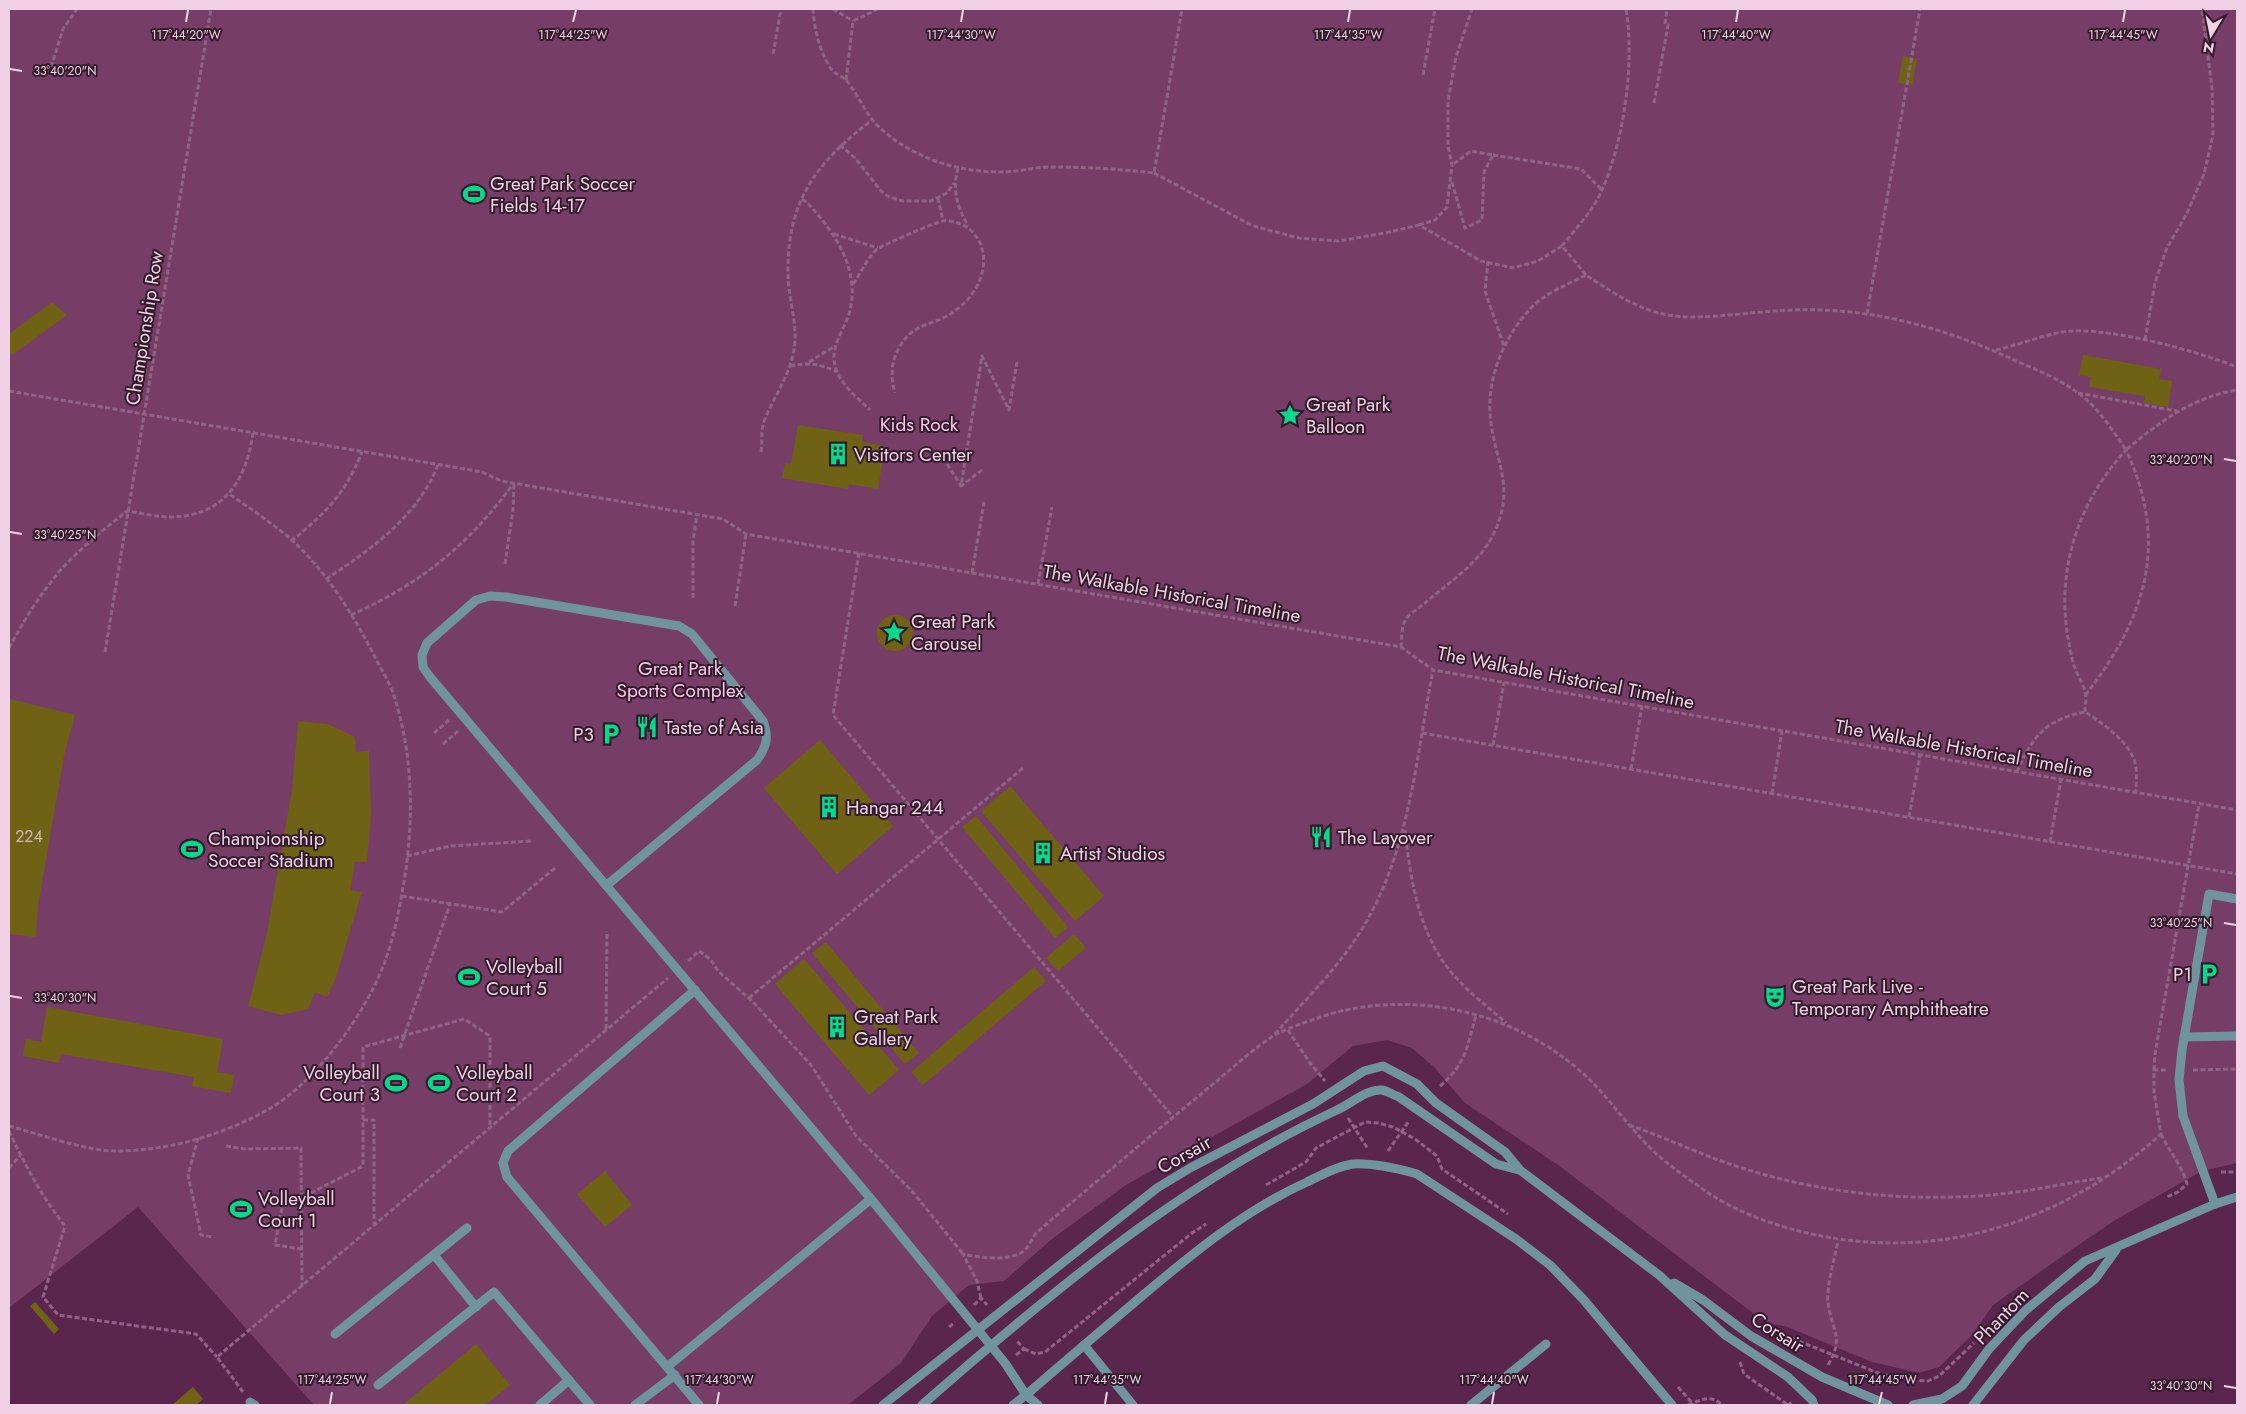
<svg xmlns="http://www.w3.org/2000/svg" width="2246" height="1414" font-family="Jost,sans-serif">
<rect width="100%" height="100%" fill="#5b264d"/>
<path fill="#763e66" d="M9,9H2237V1163L2202,1171L2117,1219L2074,1248L1993,1305L1973,1334L1939,1367L1919,1373L1872,1362L1785,1326L1766,1323L1558,1165L1465,1103L1434,1067L1412,1048L1387,1040L1353,1046L1307,1084L1126,1185L1052,1239L1004,1281L969,1285L932,1316L901,1363L848,1405H314L138,1207L9,1308Z"/>
<g fill="#706215">
<path d="M1903,56L1917,59L1912,85L1898,83Z"/>
<path d="M52,302L67,315L12,355L9,352V334Z"/>
<path d="M2083,355L2161,369L2159,379L2172,381L2168,407L2144,403L2145,396L2089,387L2091,377L2079,375Z"/>
<path d="M798,425L863,435L862,442L885,446L878,489L849,484L848,489L782,478L785,463L791,464Z"/>
<circle cx="895" cy="633" r="18"/>
<path d="M10,699L75,715L65,751L38,905L36,937L9,934Z"/>
<path d="M298,721L328,724L355,737L356,752L369,751L371,813L367,862H355L350,890L362,892L335,980L327,997L315,992L308,1009L281,1015L248,1006L266,938L292,790Z"/>
<path d="M820,740L893,826L837,874L764,788Z"/>
<path d="M1010,786L1104,896L1075,921L981,811Z"/>
<path d="M976,816L1068,927L1055,938L962,827Z"/>
<path d="M1074,934L1086,948L1058,971L1046,958Z"/>
<path d="M826,942L919,1053L905,1064L812,953Z"/>
<path d="M804,959L899,1070L869,1095L775,984Z"/>
<path d="M1034,967L1046,981L923,1085L911,1072Z"/>
<path d="M47,1007L223,1039L217,1072L234,1075L231,1093L192,1086L194,1077L61,1054L59,1063L23,1056L26,1039L41,1042Z"/>
<path d="M605,1171L632,1205L605,1227L577,1194Z"/>
<path d="M35,1302L59,1329L54,1334L30,1306Z"/>
<path d="M476,1344L510,1385L485,1405H403Z"/>
<path d="M193,1387L203,1399L196,1405H172Z"/>
</g>
<g fill="none" stroke-linecap="round" stroke-linejoin="round">
<g stroke="#906383" stroke-width="3" stroke-dasharray="5 2.5" stroke-linecap="butt">
<path d="M813,9C814,28 820,54 832,70C836,75 843,76 847,81C859,96 865,114 880,128C914,159 960,173 1006,172C1021,171 1036,167 1051,167C1086,167 1119,169 1154,173L1182,9"/>
<path d="M833,9L853,21"/>
<path d="M773,54L781,9"/>
<path d="M51,67L63,29L77,9"/>
<path d="M1423,75L1435,9"/>
<path d="M846,80L853,21L878,9"/>
<path d="M1654,103L1668,25L1665,24L1667,9"/>
<path d="M840,145L855,158L881,191L889,197L903,201H931L947,193L954,183"/>
<path d="M1493,155L1581,169L1602,190"/>
<path d="M958,168C952,190 957,206 968,226"/>
<path d="M1154,173L1253,226L1299,238L1339,241L1385,233L1419,225L1481,261L1513,268L1538,261L1562,246L1586,275"/>
<path d="M1452,182L1465,228L1482,220L1484,172L1493,155L1471,151L1452,165"/>
<path d="M938,198L943,221"/>
<path d="M802,199C811,205 816,213 823,221C844,247 859,280 849,314C844,330 830,347 835,365C839,384 857,397 870,410"/>
<path d="M1419,225L1435,220L1447,207L1452,165L1448,146V101L1456,57L1472,9"/>
<path d="M834,234L878,248"/>
<path d="M1562,246C1576,228 1593,211 1602,190C1624,140 1635,63 1626,9"/>
<path d="M1488,261L1485,291L1504,346"/>
<path d="M853,284C861,273 866,260 876,250C880,246 936,222 943,221C946,220 951,221 954,222C965,224 972,230 978,239C994,268 974,301 947,316C932,324 916,325 905,339C892,355 889,374 895,393"/>
<path d="M1867,314L1920,9"/>
<path d="M2145,340L2155,283L2166,250L2187,213L2204,174L2213,135L2212,88L2202,9"/>
<path d="M1996,350C2018,345 2040,336 2062,332C2104,325 2197,351 2237,367"/>
<path d="M809,362L835,346"/>
<path d="M790,366C809,362 820,364 837,372"/>
<path d="M9,391L482,472L501,481L723,519L746,534L1401,647L1433,670L2237,810"/>
<path d="M2078,393L2177,411"/>
<path d="M761,452C763,440 760,431 765,419C776,392 793,371 795,341C796,318 788,296 788,273C787,200 817,162 872,120"/>
<path d="M947,464L961,486"/>
<path d="M982,470L961,486L982,356L1009,410L1017,362"/>
<path d="M291,541C326,513 345,494 362,452"/>
<path d="M859,553L833,715L1173,1117"/>
<path d="M505,564L513,510L514,484"/>
<path d="M972,573L984,502"/>
<path d="M326,579C372,549 417,517 438,465"/>
<path d="M1038,584L1052,507"/>
<path d="M693,598V540L697,515"/>
<path d="M735,606L746,534"/>
<path d="M351,615C422,583 468,545 514,483"/>
<path d="M1401,647C1402,639 1401,628 1405,621C1408,614 1419,608 1425,603C1448,583 1480,563 1494,533C1515,488 1497,466 1491,423C1485,381 1503,338 1531,308C1545,293 1569,284 1586,275C1607,289 1628,303 1652,311C1682,321 1712,316 1742,314C1769,311 1795,309 1821,310C1888,312 1954,332 2014,360C2037,370 2060,379 2081,395C2100,410 2113,431 2126,450C2159,422 2193,397 2237,390"/>
<path d="M9,648C23,622 39,596 58,573C78,550 103,530 127,511C141,513 156,517 169,517C223,517 246,482 253,433"/>
<path d="M105,652L211,9"/>
<path d="M2085,712C2085,706 2087,698 2085,692C2083,684 2078,676 2075,668C2071,658 2070,647 2068,638C2056,568 2079,501 2126,450C2169,542 2147,617 2086,694"/>
<path d="M434,733L449,720"/>
<path d="M1422,733L2237,874"/>
<path d="M443,744L458,731"/>
<path d="M1493,745L1504,682"/>
<path d="M1631,769L1642,706"/>
<path d="M2017,772C2032,736 2047,719 2085,712C2101,722 2125,739 2133,757C2138,767 2136,781 2136,792"/>
<path d="M1772,794L1782,731"/>
<path d="M1909,817L1920,755"/>
<path d="M1405,830C1411,884 1420,942 1460,982C1474,997 1491,1009 1506,1023"/>
<path d="M2050,842L2061,779"/>
<path d="M407,856L450,846L532,841"/>
<path d="M402,896L502,912L555,868"/>
<path d="M688,961L699,951L710,959L719,972L752,1001L811,1065L856,1136L912,1191L963,1254"/>
<path d="M749,998L1023,768"/>
<path d="M606,1029L607,931"/>
<path d="M1288,1030L1310,1063L1325,1081"/>
<path d="M1275,1034C1305,1000 1339,967 1362,929C1410,850 1416,758 1433,670"/>
<path d="M400,1048L450,904"/>
<path d="M2154,1070L2155,1054L2199,804"/>
<path d="M2193,1070L2237,1069"/>
<path d="M1440,1086C1466,1064 1467,1047 1476,1015"/>
<path d="M1348,1118L1368,1149"/>
<path d="M363,1120H374V1224"/>
<path d="M1629,1125C1667,1138 1703,1156 1742,1168C1817,1192 1899,1201 1977,1196C2019,1194 2060,1184 2101,1178"/>
<path d="M9,1126C39,1134 86,1151 116,1151C169,1151 223,1135 269,1109C316,1082 367,1012 385,961C396,931 401,900 406,869C414,810 412,747 392,690C388,680 381,669 376,659C357,622 335,585 307,555C289,534 252,510 228,493"/>
<path d="M9,1131C25,1165 42,1197 65,1226L43,1297L58,1315L196,1334L217,1357"/>
<path d="M2161,1134C2169,1151 2182,1166 2187,1184L2178,1192L2167,1197"/>
<path d="M198,1138L188,1175L201,1235L213,1237"/>
<path d="M226,1146L245,1149L301,1148L302,1286"/>
<path d="M1388,1151L1409,1121"/>
<path d="M9,1168L20,1156"/>
<path d="M2221,1172H2237"/>
<path d="M1266,1185L1306,1162L1316,1148L1365,1122L1378,1123L1393,1127L1415,1139L1437,1156L1442,1169L1508,1214"/>
<path d="M302,1249L275,1245L282,1208L363,1166V1047L464,1019L490,1036V1127"/>
<path d="M981,1298L977,1281L963,1254C980,1258 1011,1262 1025,1250C1029,1246 1032,1238 1036,1233C1092,1185 1149,1137 1206,1090C1228,1072 1249,1052 1273,1036C1286,1028 1330,1013 1346,1010C1432,992 1526,1018 1589,1079C1614,1104 1633,1133 1660,1157C1674,1169 1691,1181 1707,1192C1735,1211 1770,1224 1803,1232C1934,1264 2062,1224 2161,1134L2154,1092V1070H2166"/>
<path d="M974,1305L981,1298L987,1305"/>
<path d="M949,1327L955,1322"/>
<path d="M1771,1330L1878,1373L1910,1380L1928,1381L1939,1376L1974,1343"/>
<path d="M1024,1349L1036,1354L1045,1352L1192,1233L1206,1224"/>
<path d="M1016,1355L1024,1349L1017,1341"/>
<path d="M1740,1362L1744,1374L1788,1405"/>
<path d="M1828,1365C1845,1337 1831,1330 1828,1302C1826,1288 1835,1256 1838,1241"/>
<path d="M1678,1387L1694,1405"/>
<path d="M243,1392L217,1357L668,978"/>
<path d="M1688,1405C1701,1400 1711,1394 1722,1405"/>
<path d="M1787,1405L1793,1402"/>
</g>
<g stroke="#70949e" stroke-width="9">
<path d="M607,885L757,760C767,746 769,737 763,721L692,634L679,626L506,597L490,596L476,600L427,643L422,655L423,667L430,677L871,1199L1005,1363L1026,1395C1064,1362 1103,1329 1142,1296C1193,1253 1245,1210 1307,1182C1321,1175 1338,1166 1353,1164C1371,1163 1399,1169 1417,1174L1516,1239L1550,1265L1583,1299L1672,1405"/>
<path d="M695,990L508,1151L503,1163L507,1177L699,1405"/>
<path d="M2184,1037L2237,1036"/>
<path d="M2215,1204L2183,1116L2179,1080L2182,1050L2209,894L2237,899"/>
<path d="M434,1255L476,1307"/>
<path d="M1674,1283L1703,1300L1751,1336L1822,1377L1888,1405"/>
<path d="M335,1334L467,1228"/>
<path d="M1084,1345L1133,1405"/>
<path d="M667,1367L871,1199"/>
<path d="M378,1385L494,1292L590,1405"/>
<path d="M250,1402L255,1405"/>
<path d="M540,1405L569,1380"/>
<path d="M635,1405L675,1375"/>
<path d="M883,1405L1157,1188L1190,1168L1313,1104L1364,1071L1383,1066L1417,1084L1436,1103L1505,1152L1520,1170L1659,1275L1725,1335L1788,1377L1812,1400L1814,1405"/>
<path d="M922,1405C1050,1293 1182,1182 1337,1110C1351,1104 1366,1089 1382,1090C1387,1091 1394,1095 1399,1097L1496,1164L1519,1170"/>
<path d="M1013,1405L1026,1395L1038,1405"/>
<path d="M1471,1405L1546,1344"/>
<path d="M1913,1405L1942,1399L1962,1386L1989,1349L2026,1310L2085,1261L2215,1204L2237,1197"/>
<path d="M1973,1405L2024,1340L2059,1307L2095,1279L2116,1250"/>
</g>
</g>
<path fill="none" stroke="#f2d1e6" stroke-width="2" d="M186,22L188,10M573,22L576,10M961,22L963,10M1348,22L1350,10M1736,22L1738,10M2123,22L2125,10M10,69L22,71M2224,459L2236,461M10,532L22,534M2224,923L2236,925M10,996L22,998M2224,1386L2236,1388M330,1404L332,1392M717,1404L719,1392M1105,1404L1107,1392M1492,1404L1494,1392M1879,1404L1882,1392"/>
<defs>
<g id="stadium-bare" transform="scale(1.725)"><path d="M0-5a6.5 5 0 1 0 0 10a6.5 5 0 1 0 0-10ZM-3.5-1.8h7v3.6h-7Z" fill="#05d98b" stroke="#321a2b" stroke-width="2.5" paint-order="stroke"/></g>
<g id="sight-bare" transform="scale(1.725)"><path d="M0-6L1.8-2.2L6-1.7L2.9 1.2L3.7 5.4L0 3.3L-3.7 5.4L-2.9 1.2L-6-1.7L-1.8-2.2Z" fill="#05d98b" stroke="#321a2b" stroke-width="2.5" paint-order="stroke"/></g>
<g id="building-bare" transform="scale(1.725)"><path d="M-4-6H4V6H1V3H-1V6H-4ZM-2.5-4.3h1.7v1.8h-1.7ZM.8-4.3h1.7v1.8H.8ZM-2.5-1h1.7V.8h-1.7ZM.8-1h1.7V.8H.8Z" fill="#05d98b" stroke="#321a2b" stroke-width="2.5" paint-order="stroke"/></g>
<g id="restaurant-bare" transform="scale(1.725)"><path d="M-5-6h1v4h1v-4h1v4h1v-4h1v5L-1.5 .5V6h-2V.5L-5-1ZM5-6V6H3V1.5H1.5Q1.5-4 5-6Z" fill="#05d98b" stroke="#321a2b" stroke-width="2.5" paint-order="stroke"/></g>
<g id="parking-bare" transform="scale(1.725)"><path d="M-3.5-5.5H1a3.5 3.5 0 0 1 0 7H-1V5.5H-3.5ZM-1-3.4V-.6H.8a1.4 1.4 0 0 0 0-2.8Z" fill="#05d98b" stroke="#321a2b" stroke-width="2.5" paint-order="stroke"/></g>
<g id="theatre-bare" transform="scale(1.725)"><path d="M-5-5.5Q0-4 5-5.5V0Q5 5 0 6Q-5 5-5 0ZM-3.3-2.5H-1v1.5H-3.3ZM1-2.5H3.3v1.5H1ZM-2.8 1Q0 5.5 2.8 1Z" fill="#05d98b" stroke="#321a2b" stroke-width="2.5" paint-order="stroke"/></g>
</defs>
<g fill-rule="evenodd">
<use href="#stadium-bare" x="474" y="194"/>
<use href="#sight-bare" x="1290" y="415"/>
<use href="#building-bare" x="838" y="454"/>
<use href="#sight-bare" x="894" y="632"/>
<use href="#restaurant-bare" x="647" y="727"/>
<use href="#parking-bare" x="611" y="734"/>
<use href="#building-bare" x="829" y="807"/>
<use href="#restaurant-bare" x="1321" y="837"/>
<use href="#stadium-bare" x="192" y="849"/>
<use href="#building-bare" x="1043" y="853"/>
<use href="#parking-bare" x="2209" y="974"/>
<use href="#stadium-bare" x="469" y="977"/>
<use href="#theatre-bare" x="1775" y="997"/>
<use href="#building-bare" x="837" y="1027"/>
<use href="#stadium-bare" x="396" y="1083"/>
<use href="#stadium-bare" x="439" y="1083"/>
<use href="#stadium-bare" x="241" y="1209"/>
</g>
<g text-anchor="middle" stroke-width="4" stroke-linejoin="round" paint-order="stroke">
<g font-size="16" fill="#d2b5b2">
<text x="29" y="842">224</text>
</g>
<g font-size="19" fill="#f2d1e6" stroke="#321a2b" text-anchor="start">
<text x="490" y="190">Great Park Soccer<tspan x="490" dy="22">Fields 14-17</tspan></text>
<text x="1306" y="411">Great Park<tspan x="1306" dy="22">Balloon</tspan></text>
<text x="854" y="461">Visitors Center</text>
<text x="911" y="628">Great Park<tspan x="911" dy="22">Carousel</tspan></text>
<text x="664" y="734">Taste of Asia</text>
<text x="594" y="741" text-anchor="end">P3</text>
<text x="846" y="814">Hangar 244</text>
<text x="1338" y="844">The Layover</text>
<text x="208" y="845">Championship<tspan x="208" dy="22">Soccer Stadium</tspan></text>
<text x="1060" y="860">Artist Studios</text>
<text x="486" y="973">Volleyball<tspan x="486" dy="22">Court 5</tspan></text>
<text x="2192" y="981" text-anchor="end">P1</text>
<text x="1792" y="993">Great Park Live -<tspan x="1792" dy="22">Temporary Amphitheatre</tspan></text>
<text x="854" y="1023">Great Park<tspan x="854" dy="22">Gallery</tspan></text>
<text x="380" y="1079" text-anchor="end">Volleyball<tspan x="380" dy="22">Court 3</tspan></text>
<text x="456" y="1079">Volleyball<tspan x="456" dy="22">Court 2</tspan></text>
<text x="258" y="1205">Volleyball<tspan x="258" dy="22">Court 1</tspan></text>
</g>
<g font-size="19" fill="#f2d1e6" stroke="#321a2b">
<text transform="translate(144 328) rotate(-81)" y="7">Championship Row</text>
<text transform="translate(1172 593) rotate(10)" y="7">The Walkable Historical Timeline</text>
<text transform="translate(1566 677) rotate(11)" y="7">The Walkable Historical Timeline</text>
<text transform="translate(1964 748) rotate(10)" y="7">The Walkable Historical Timeline</text>
<text transform="translate(1184 1154) rotate(-29)" y="7">Corsair</text>
<text transform="translate(2001 1316) rotate(-46)" y="7">Phantom</text>
<text transform="translate(1778 1332) rotate(32)" y="7">Corsair</text>
</g>
<g font-size="19" fill="#fbc7ea" stroke="#321a2b">
<text x="919" y="431">Kids Rock</text>
<text x="680" y="675">Great Park<tspan x="680" dy="22">Sports Complex</tspan></text>
</g>
</g>
<g font-size="12" text-anchor="middle" fill="#f2d1e6" stroke="#321a2b" stroke-width="4" stroke-linejoin="round" paint-order="stroke">
<text x="186" y="39">117°44'20"W</text>
<text x="573" y="39">117°44'25"W</text>
<text x="961" y="39">117°44'30"W</text>
<text x="1348" y="39">117°44'35"W</text>
<text x="1736" y="39">117°44'40"W</text>
<text x="2123" y="39">117°44'45"W</text>
<text x="65" y="75">33°40'20"N</text>
<text x="2181" y="464">33°40'20"N</text>
<text x="65" y="539">33°40'25"N</text>
<text x="2181" y="927">33°40'25"N</text>
<text x="65" y="1002">33°40'30"N</text>
<text x="332" y="1384">117°44'25"W</text>
<text x="719" y="1384">117°44'30"W</text>
<text x="1107" y="1384">117°44'35"W</text>
<text x="1494" y="1384">117°44'40"W</text>
<text x="1882" y="1384">117°44'45"W</text>
<text x="2181" y="1390">33°40'30"N</text>
</g>
<rect width="2246" height="1414" fill="none" stroke="#f2d1e6" stroke-width="20"/>
<g transform="translate(2211 35) rotate(190)" stroke="#321a2b" stroke-width="4" paint-order="stroke">
<path d="M0-4L9 19L0 12L-9 19Z" fill="#f2d1e6"/>
<text y="-8" font-size="14" font-weight="bold" text-anchor="middle" fill="#f2d1e6">N</text>
</g>
</svg>
